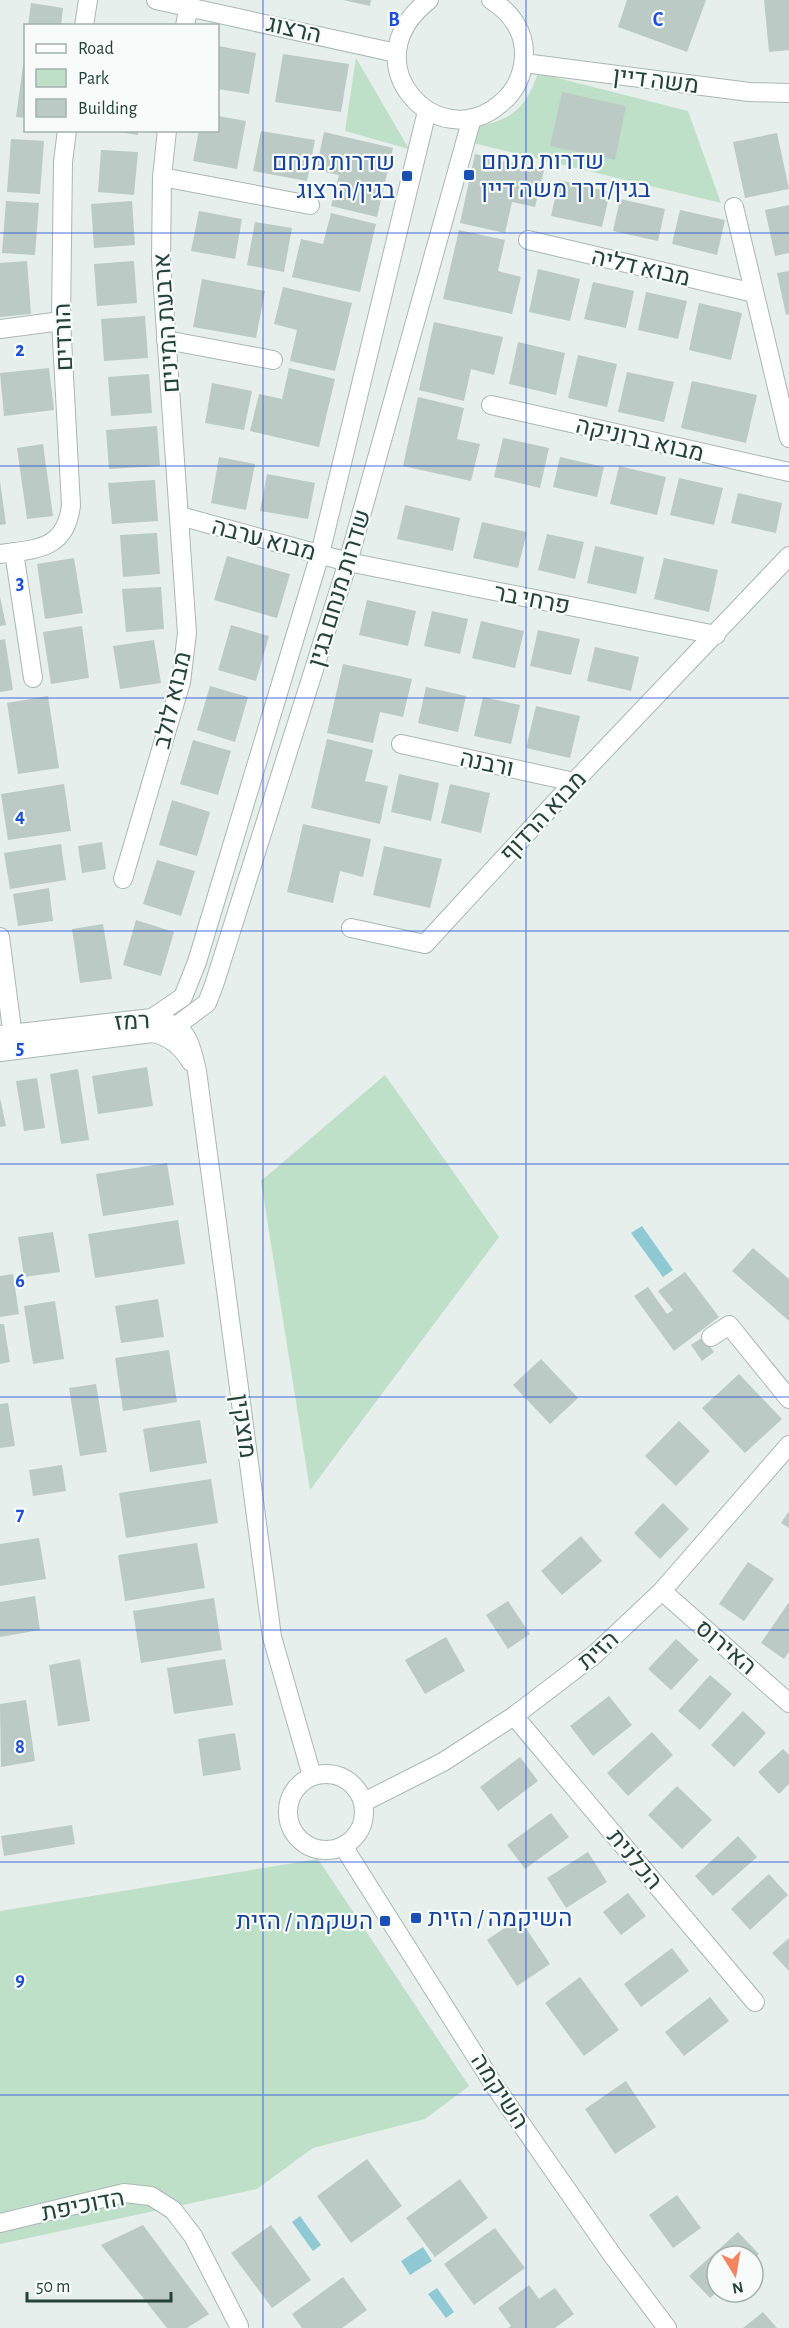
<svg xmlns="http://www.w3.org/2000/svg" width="789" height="2328" font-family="'Alegreya Sans',Heebo,sans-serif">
<rect width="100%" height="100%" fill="#e6efeb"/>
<g fill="#bfe0c8">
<path d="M356,58L409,149L345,131Z"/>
<path d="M538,73L688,111L721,203L469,142L472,127C511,121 525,110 538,73Z"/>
<path d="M385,1075L499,1237L310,1490L261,1181Z"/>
<path d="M318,1859L469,2086L425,2119L313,2148L257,2189L0,2244V1911Z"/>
</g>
<g fill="#8ec9d4">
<path d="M642,1226L673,1270L663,1277L631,1233Z"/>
<path d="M300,2216L321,2245L313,2251L292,2222Z"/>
<path d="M423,2247L432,2261L410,2275L401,2261Z"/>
<path d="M437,2288L454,2312L446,2318L428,2294Z"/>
</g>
<g fill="#bbcac4">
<path d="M343,0H371L370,6Z"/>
<path d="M627,0H706L687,52L618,27Z"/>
<path d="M764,0H789V50L769,52Z"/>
<path d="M31,3L63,8L61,26H28Z"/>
<path d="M218,46L256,53L249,94L218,89Z"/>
<path d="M283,54L349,64L341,112L275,102Z"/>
<path d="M23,65H26V118L16,117Z"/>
<path d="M562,92L626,106L615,160L550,146Z"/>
<path d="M218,116L246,121L237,169L193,161L199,130H218Z"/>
<path d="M106,130H138V135Z"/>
<path d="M261,131L315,140L307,181L253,171Z"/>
<path d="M324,132L393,148L377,217L331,206L339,175L316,170Z"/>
<path d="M777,133L789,189L745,198L733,142Z"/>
<path d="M11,139L44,141L40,194L7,192Z"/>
<path d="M101,150L138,152L134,195L98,192Z"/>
<path d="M475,154L544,170L535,207L512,202L505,233L460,223Z"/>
<path d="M559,180L610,192L602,227L551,216Z"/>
<path d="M620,199L665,209L658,241L613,231Z"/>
<path d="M6,201L39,203L35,255L2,253Z"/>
<path d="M132,201L135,245L94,248L91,204Z"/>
<path d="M789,205V253L775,256L765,210Z"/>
<path d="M680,210L725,220L717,255L672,244Z"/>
<path d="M199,211L242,219L235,259L191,251Z"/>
<path d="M331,213L376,224L360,292L292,277L301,239L323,244Z"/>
<path d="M255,222L292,228L284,272L247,265Z"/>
<path d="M459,230L505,240L498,271L521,277L512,314L443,299Z"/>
<path d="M27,261L31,314L0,317V263Z"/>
<path d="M134,261L137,303L97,306L94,264Z"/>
<path d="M538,269L580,279L570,321L529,312Z"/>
<path d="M789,271V314L786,315L777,273Z"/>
<path d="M202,279L265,291L256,338L193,327Z"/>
<path d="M593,282L634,291L626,328L584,319Z"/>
<path d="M283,287L352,303L335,371L290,361L297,330L274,324Z"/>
<path d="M646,292L687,301L678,339L638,330Z"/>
<path d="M699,303L742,313L731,360L689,350Z"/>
<path d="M145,316L148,358L104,361L101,319Z"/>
<path d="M434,322L503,337L494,375L471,369L464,401L419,390Z"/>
<path d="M518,342L565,353L556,395L509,384Z"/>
<path d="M578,355L617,364L607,407L568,398Z"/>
<path d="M49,368L54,410L4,416L0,373Z"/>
<path d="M289,368L335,379L319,447L250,431L259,394L282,399Z"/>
<path d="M627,372L674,382L664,422L618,412Z"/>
<path d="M149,374L152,413L111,416L108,377Z"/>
<path d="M692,381L757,395L746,443L681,428Z"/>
<path d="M212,383L252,391L244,430L205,423Z"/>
<path d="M418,397L464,408L457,439L480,444L471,481L403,466Z"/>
<path d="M157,426L160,466L109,469L106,430Z"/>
<path d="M503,438L549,448L540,488L494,477Z"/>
<path d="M43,444L53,516L27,519L17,448Z"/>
<path d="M219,457L255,464L246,510L211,503Z"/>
<path d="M560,457L604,467L597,497L553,487Z"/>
<path d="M619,466L666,477L657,515L610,504Z"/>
<path d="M267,474L315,483L308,519L260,511Z"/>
<path d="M679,478L723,488L714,525L670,515Z"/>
<path d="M155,480L158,521L112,524L108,483Z"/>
<path d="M0,481L6,524L0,525Z"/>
<path d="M738,493L782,503L776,533L731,523Z"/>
<path d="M405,505L460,518L453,551L397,539Z"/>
<path d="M482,522L527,532L518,568L473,558Z"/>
<path d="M157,533L160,574L123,577L120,535Z"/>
<path d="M547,534L584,542L575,579L538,570Z"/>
<path d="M595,546L644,557L636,594L587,583Z"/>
<path d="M227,556L290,574L277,618L214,600Z"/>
<path d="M74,558L83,613L45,619L37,564Z"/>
<path d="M664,558L718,570L709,612L654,599Z"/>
<path d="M161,587L164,629L126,632L122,589Z"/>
<path d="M0,597L6,625L0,626Z"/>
<path d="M367,600L416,611L408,646L359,635Z"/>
<path d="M432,611L468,619L460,654L424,646Z"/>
<path d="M481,621L524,631L515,668L472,658Z"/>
<path d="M231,625L269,636L256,681L218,670Z"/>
<path d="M82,626L89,678L51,684L43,632Z"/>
<path d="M538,630L580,639L571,675L530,666Z"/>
<path d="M5,639L13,690L0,692V640Z"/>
<path d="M154,640L161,683L120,689L113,646Z"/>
<path d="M595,647L639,657L631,691L587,681Z"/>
<path d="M343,664L412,679L403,717L380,712L373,743L327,733Z"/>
<path d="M210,686L248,697L235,742L197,730Z"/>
<path d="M426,687L466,696L458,732L418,723Z"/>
<path d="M48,696L59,768L18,774L7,703Z"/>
<path d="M483,697L520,705L511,744L474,736Z"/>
<path d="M536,706L580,716L570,758L526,748Z"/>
<path d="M327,739L373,750L365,781L388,786L380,824L311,808Z"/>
<path d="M193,740L231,751L218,795L180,784Z"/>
<path d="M399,774L439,783L431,821L391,812Z"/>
<path d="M64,784L71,831L8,840L1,794Z"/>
<path d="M450,784L490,793L481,833L441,823Z"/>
<path d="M172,800L210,812L197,856L159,845Z"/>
<path d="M303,824L371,839L363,877L340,871L333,903L287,892Z"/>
<path d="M102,842L106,869L82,873L78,846Z"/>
<path d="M61,844L66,880L10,889L4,853Z"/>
<path d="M384,846L442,859L430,908L373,895Z"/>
<path d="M157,860L195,871L181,916L143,904Z"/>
<path d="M49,888L53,921L18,926L13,894Z"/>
<path d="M136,920L174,932L161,976L123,965Z"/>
<path d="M103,924L112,979L80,983L72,929Z"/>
<path d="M147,1067L153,1106L98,1114L92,1076Z"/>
<path d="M78,1069L89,1140L61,1144L50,1074Z"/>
<path d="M37,1078L45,1128L24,1131L16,1081Z"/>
<path d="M0,1098L6,1126L0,1127Z"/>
<path d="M167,1163L174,1205L103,1216L96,1174Z"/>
<path d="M178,1220L185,1264L95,1278L88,1234Z"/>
<path d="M53,1232L60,1272L24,1277L18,1237Z"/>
<path d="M753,1248L789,1279V1321L732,1271Z"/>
<path d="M685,1272L719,1317L674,1351L634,1296L648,1287L667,1314L673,1310L658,1291Z"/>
<path d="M13,1274L19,1314L0,1317V1276Z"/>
<path d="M158,1299L164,1337L121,1343L115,1306Z"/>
<path d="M55,1301L64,1359L33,1364L24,1306Z"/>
<path d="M0,1324H4L10,1362L0,1364Z"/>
<path d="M703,1337L714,1352L702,1361L691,1345Z"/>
<path d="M169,1350L177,1402L123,1411L115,1358Z"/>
<path d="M541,1359L578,1398L550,1424L513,1385Z"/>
<path d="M739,1374L782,1419L745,1453L702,1408Z"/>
<path d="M96,1384L107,1452L80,1456L69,1388Z"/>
<path d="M8,1403L15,1446L0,1448V1404Z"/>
<path d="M200,1420L207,1463L150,1472L143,1429Z"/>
<path d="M679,1421L710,1451L676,1486L645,1456Z"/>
<path d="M62,1465L66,1491L33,1496L29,1470Z"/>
<path d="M211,1479L218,1523L126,1538L119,1493Z"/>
<path d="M663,1503L689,1529L660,1559L634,1533Z"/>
<path d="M789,1511V1528L781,1523Z"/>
<path d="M581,1536L602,1561L562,1595L541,1571Z"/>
<path d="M39,1538L46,1579L0,1586V1544Z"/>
<path d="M197,1543L205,1588L125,1601L118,1555Z"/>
<path d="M748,1562L774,1579L744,1621L719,1604Z"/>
<path d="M35,1596L40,1630L0,1637V1602Z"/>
<path d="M214,1598L222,1650L141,1663L133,1611Z"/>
<path d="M508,1601L530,1634L508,1649L486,1615Z"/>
<path d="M789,1602V1652L784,1659L761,1643Z"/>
<path d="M446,1637L465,1671L425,1694L405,1660Z"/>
<path d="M676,1639L699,1660L671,1690L648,1669Z"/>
<path d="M80,1659L90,1721L58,1726L49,1665Z"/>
<path d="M225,1659L233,1705L174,1714L167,1668Z"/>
<path d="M710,1675L732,1694L700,1730L678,1711Z"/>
<path d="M609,1696L632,1725L593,1756L570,1726Z"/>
<path d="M26,1700L35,1761L1,1767L0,1704Z"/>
<path d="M743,1711L766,1733L734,1767L711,1745Z"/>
<path d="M652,1732L673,1755L628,1796L607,1773Z"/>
<path d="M235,1733L241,1770L203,1776L198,1739Z"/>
<path d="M783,1749L789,1755V1784L779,1794L758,1772Z"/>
<path d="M520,1757L538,1781L498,1811L480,1787Z"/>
<path d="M677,1786L712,1820L682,1849L648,1815Z"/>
<path d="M551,1813L569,1837L525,1869L507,1845Z"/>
<path d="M72,1825L75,1844L4,1856L1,1836Z"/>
<path d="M738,1836L757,1857L713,1896L695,1876Z"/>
<path d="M588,1852L607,1882L566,1908L547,1878Z"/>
<path d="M769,1874L788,1895L750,1930L731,1909Z"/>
<path d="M628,1893L646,1916L621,1935L603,1912Z"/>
<path d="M519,1918L550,1964L517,1986L487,1940Z"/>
<path d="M789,1938V1971L772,1953Z"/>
<path d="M672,1948L689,1971L641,2007L624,1984Z"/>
<path d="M580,1977L619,2030L584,2056L545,2003Z"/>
<path d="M710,1997L729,2021L684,2056L665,2032Z"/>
<path d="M626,2081L656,2127L615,2154L585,2109Z"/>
<path d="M367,2159L402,2206L351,2243L317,2196Z"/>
<path d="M460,2179L488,2218L435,2257L406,2218Z"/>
<path d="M677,2195L701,2228L673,2248L649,2215Z"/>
<path d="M143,2225L209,2314L187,2328H167L101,2245Z"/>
<path d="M271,2225L311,2280L272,2308L231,2253Z"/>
<path d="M495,2228L525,2268L474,2305L444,2264Z"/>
<path d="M738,2232L759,2254L753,2259V2256H717V2292L710,2298L689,2276Z"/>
<path d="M343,2277L367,2310L342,2328H302L292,2314Z"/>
<path d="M529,2285L539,2299L555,2288L574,2314L555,2328H508L511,2326L498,2308Z"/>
<path d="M763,2312L777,2328H743Z"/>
</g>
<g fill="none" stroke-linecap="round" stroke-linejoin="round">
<g stroke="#a8b8b2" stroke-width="20">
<g id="minor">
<path d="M156,0L396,53"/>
<path d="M429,0C348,63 438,157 500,104C515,92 523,76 524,56C525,32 511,12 491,0"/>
<path d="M84,26L88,0"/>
<path d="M185,26L189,5"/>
<path d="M524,63L749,92L789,93"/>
<path d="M162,177L310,205"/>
<path d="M734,207L789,438"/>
<path d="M528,240L754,293"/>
<path d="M0,329L61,321"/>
<path d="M166,340L273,360"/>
<path d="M491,405L789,472"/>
<path d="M180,516L348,562L716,635"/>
<path d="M14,552L33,678"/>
<path d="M0,554C38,549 66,549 71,505L61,321L63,162L67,130"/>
<path d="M401,744L574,782"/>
<path d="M123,879L181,682L187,633L161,260L162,177L167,130"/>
<path d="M351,928L425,944L574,782L789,556"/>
<path d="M0,937L14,1045"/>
<path d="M152,1018L183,997L197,962L320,554L427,111"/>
<path d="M0,1035L152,1018C187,1024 190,1041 197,1071L272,1637L312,1776"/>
<path d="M164,1035L207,1003L214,985L348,562L472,118"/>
<path d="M0,1052L152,1033C170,1036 182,1047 191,1062"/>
<path d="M711,1337L729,1325L789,1399"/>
<path d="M662,1591L789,1703"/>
<path d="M514,1716L755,2002"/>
<circle cx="326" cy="1812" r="38"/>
<path d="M364,1802L443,1762L514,1716L594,1655L662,1591L789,1445"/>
<path d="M343,1846L494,2085L613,2256L667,2328"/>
<path d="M0,2223L124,2193L151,2196L173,2210L193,2236L239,2326"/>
</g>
</g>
<use href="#minor" stroke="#fff" stroke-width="18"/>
</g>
<path fill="none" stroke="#1d4ed8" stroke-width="1.5" stroke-opacity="0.55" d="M263,0V2328M526,0V2328M0,233H789M0,466H789M0,698H789M0,931H789M0,1164H789M0,1397H789M0,1630H789M0,1862H789M0,2095H789"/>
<g fill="#1a4fb4" stroke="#f7fbf9" stroke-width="2">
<rect x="463" y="169" width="12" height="12" rx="3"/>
<rect x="401" y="170" width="12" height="12" rx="3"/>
<rect x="410" y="1912" width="12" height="12" rx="3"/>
<rect x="379" y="1915" width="12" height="12" rx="3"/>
</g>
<g text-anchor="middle" stroke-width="4.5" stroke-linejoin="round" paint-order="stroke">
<g font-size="24" fill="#24423a" stroke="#f7fbf9">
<text transform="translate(294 29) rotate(13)" y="8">הרצוג</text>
<text transform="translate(656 80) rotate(7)" y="8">משה דיין</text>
<text transform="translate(641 267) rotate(13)" y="8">מבוא דליה</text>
<text transform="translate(166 323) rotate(-94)" y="8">ארבעת המינים</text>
<text transform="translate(63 337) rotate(-92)" y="8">הורדים</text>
<text transform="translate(640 439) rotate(13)" y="8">מבוא ברוניקה</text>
<text transform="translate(264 539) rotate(15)" y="8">מבוא ערבה</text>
<text transform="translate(339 588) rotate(-73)" y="8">שדרות מנחם בגין</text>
<text transform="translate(532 599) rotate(11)" y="8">פרחי בר</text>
<text transform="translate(172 700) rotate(-77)" y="8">מבוא לולב</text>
<text transform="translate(487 763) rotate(12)" y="8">ורבנה</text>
<text transform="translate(543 816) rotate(-47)" y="8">מבוא הרדוף</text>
<text transform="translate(132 1021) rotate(-3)" y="8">רמז</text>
<text transform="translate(244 1426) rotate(82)" y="8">מוצקין</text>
<text transform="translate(726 1647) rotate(40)" y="8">האירוס</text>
<text transform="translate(598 1650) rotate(-41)" y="8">הזית</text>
<text transform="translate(635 1859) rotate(50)" y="8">הכלנית</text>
<text transform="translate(500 2091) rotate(57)" y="8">השיקמה</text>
<text transform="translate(83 2205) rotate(-11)" y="8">הדוכיפת</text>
</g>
<g font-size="24" fill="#164399" stroke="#f7fbf9" text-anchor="start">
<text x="481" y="169">שדרות מנחם<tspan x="481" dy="28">בגין/דרך משה דיין</tspan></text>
<text x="395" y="170" text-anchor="end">שדרות מנחם<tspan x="395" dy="28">בגין/הרצוג</tspan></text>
<text x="428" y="1926">השיקמה / הזית</text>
<text x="373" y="1929" text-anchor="end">השקמה / הזית</text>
</g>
</g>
<g font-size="20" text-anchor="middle" font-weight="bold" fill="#1d4ed8" stroke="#f7fbf9" stroke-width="4.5" stroke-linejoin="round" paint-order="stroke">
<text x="394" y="26">B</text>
<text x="658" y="26">C</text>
<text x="20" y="356">2</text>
<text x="20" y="589">3</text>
<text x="20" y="822">4</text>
<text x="20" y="1054">5</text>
<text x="20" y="1287">6</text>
<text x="20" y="1520">7</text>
<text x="20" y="1753">8</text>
<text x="20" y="1986">9</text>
</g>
<rect x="24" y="24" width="195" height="108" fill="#f7fbf9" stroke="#a3b1ad" stroke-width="1.5"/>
<rect x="36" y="44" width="30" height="9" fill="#ffffff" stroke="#a3b1ad" stroke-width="1.5"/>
<text x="78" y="54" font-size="18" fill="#24423a">Road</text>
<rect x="36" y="69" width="30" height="18" fill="#bfe0c8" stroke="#a3b1ad" stroke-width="1.5"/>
<text x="78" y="84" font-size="18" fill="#24423a">Park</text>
<rect x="36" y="99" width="30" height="18" fill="#bbcac4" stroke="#a3b1ad" stroke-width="1.5"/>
<text x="78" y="114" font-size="18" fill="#24423a">Building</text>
<g transform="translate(735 2274) rotate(169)"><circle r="28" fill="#f7fbf9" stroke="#a3b1ad" stroke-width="1.5"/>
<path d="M0-4.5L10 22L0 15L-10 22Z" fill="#f4845f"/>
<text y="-9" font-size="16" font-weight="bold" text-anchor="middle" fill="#24423a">N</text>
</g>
<path d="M27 2292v9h144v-9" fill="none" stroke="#24423a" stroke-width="3"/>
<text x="36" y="2292" font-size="18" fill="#24423a" stroke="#f7fbf9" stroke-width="4.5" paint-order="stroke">50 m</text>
</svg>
